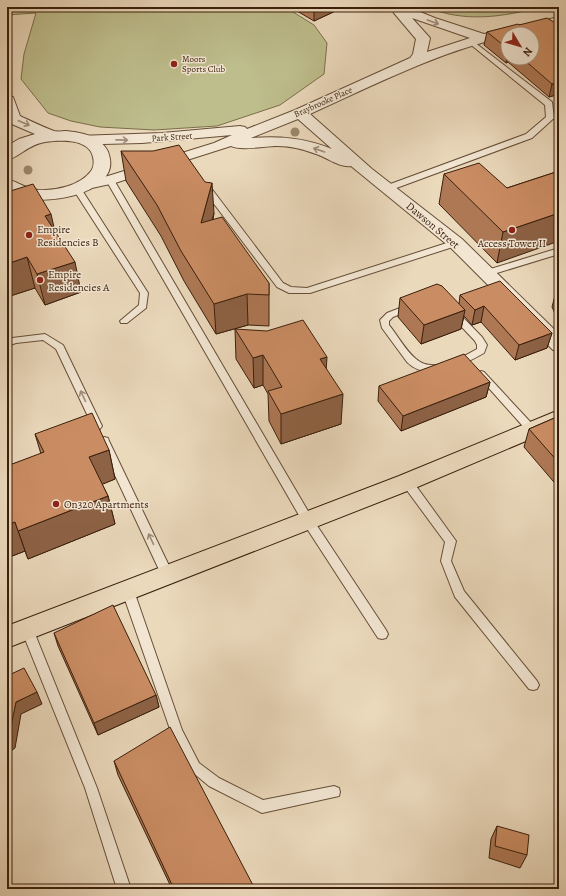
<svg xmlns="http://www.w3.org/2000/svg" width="566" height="896" font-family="Alegreya,serif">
<rect width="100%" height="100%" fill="#ebd9bc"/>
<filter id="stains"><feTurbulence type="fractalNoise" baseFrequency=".005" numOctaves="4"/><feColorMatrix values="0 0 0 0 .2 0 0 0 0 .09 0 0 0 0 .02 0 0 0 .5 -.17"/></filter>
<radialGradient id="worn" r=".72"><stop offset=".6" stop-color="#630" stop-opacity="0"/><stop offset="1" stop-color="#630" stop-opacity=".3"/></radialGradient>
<g fill="#bebd8c" stroke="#7c6e4c">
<path d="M7,7H285L314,25L327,43L324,74L280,105L217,126L154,130L100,127L71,121L48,113L21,79L24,54L36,13L7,15Z"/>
<path d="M427,7H541C503,17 464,23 427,7Z"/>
</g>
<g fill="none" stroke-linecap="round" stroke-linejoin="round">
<g stroke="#664e37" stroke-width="2">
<g id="service">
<path d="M470,42H474L552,102L554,118L532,138L391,190H385V186L526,134L546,117L545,105L470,44Z"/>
<path d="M107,178H110L114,180L312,518L386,630L388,634L386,638L382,639L378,638L304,524L106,180Z"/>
<path d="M202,184H208L283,283L291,287L307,288L453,241L456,240L460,243L459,245L310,293H289L277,287L202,188Z"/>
<path d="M74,187H80L148,293L146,308L127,323H121L120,321L139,305L140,293L73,189Z"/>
<path d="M559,248V254L487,276L483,273L484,271Z"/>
<path d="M434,295L446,300L482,337L487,345L484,353C463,365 428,383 407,362L382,328L380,320L387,313ZM434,301L440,304L475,341L477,345V349C461,358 433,374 416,359C405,350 398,336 389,325V321L393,317Z"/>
<path d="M45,334L63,345L102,426L100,429H94L56,349L43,340L16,343L7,346V340L12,338Z"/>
<path d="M481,371L484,372L535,427L537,430L535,433H529L478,376L476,374Z"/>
<path d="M104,437L108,438L109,441L173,574L171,577L167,579L163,577L161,574L99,441L100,438Z"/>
<path d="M407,478L411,479L456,541L451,561L464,591L537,681L539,685L537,689L533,690L529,689L455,597L441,561L445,542L403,485L402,482L403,479Z"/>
<path d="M128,586L132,588L134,591L182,730L199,763L219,778L263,800L334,786L339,788L340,792L339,796L262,813L209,786L191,771L171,732L122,591L124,588Z"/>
<path d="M27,624L31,625L33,629L97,788L131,889H117L85,788L21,629L23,625Z"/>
</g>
</g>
<g stroke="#664e37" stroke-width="2">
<path id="minor" d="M391,7H408L435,18L484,34L559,17V25L518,34H508V36C438,52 374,85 310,114L372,169L462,239L559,334V351L553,350L450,247L351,166C340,168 326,157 316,154C303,149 291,146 277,146C265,146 240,151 231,146L115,183L87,189L81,187L79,184L81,181L108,176L214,143L232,135L142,143L103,144L78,142L76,139L78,136L162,133L240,126L245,127L247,129L295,110L410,58L413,54L416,39L394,13ZM412,18L470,38L427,52L430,38ZM298,119L332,149C305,138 280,136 251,138Z"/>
</g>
<g stroke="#664e37" stroke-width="2">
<path id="tertiary" d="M7,95L13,97L20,116C31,121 43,127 54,131C58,132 62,131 66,131C77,132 89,134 98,140C103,144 108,149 109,155C122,196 34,210 7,192V179C18,182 26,189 38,190C55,191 80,186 91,171C94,167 94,161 93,157C89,138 59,140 45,142C27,145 20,157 7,160V146L19,139L35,134L7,122Z"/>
</g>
<g stroke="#3a1f0b" stroke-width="2">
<path id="primary" d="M559,410V427L415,488L7,648V626L399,476Z"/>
</g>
<use href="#service" fill="#f2e6d3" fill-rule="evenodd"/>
<use href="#minor" fill="#f2e6d3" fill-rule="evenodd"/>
<use href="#tertiary" fill="#f2e6d3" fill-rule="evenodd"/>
<use href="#primary" fill="#ebd9bc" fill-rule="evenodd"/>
</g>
<g fill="#9c886c">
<circle cx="295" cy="132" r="4.5"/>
<circle cx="28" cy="170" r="4.5"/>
</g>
<g fill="#ae7855" stroke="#3a1f0b" fill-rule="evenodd">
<path d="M290,7H344L314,21Z"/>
<path d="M559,15V94L549,97L508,62L506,63L484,45L487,32L519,25L555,23L557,16ZM508,34L532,58H508Z"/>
<path d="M121,151L214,213L213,220L269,283V326L248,325L216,334L184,281L161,236L126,181Z"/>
<path d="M559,171L497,263L439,204L444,174L507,188Z"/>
<path d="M7,192L55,231L81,292L45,305L35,288L7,297Z"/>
<path d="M559,280V322L552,307Z"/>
<path d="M460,295L552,333L547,348L515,360L481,322L472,325L464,316L461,329L421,344L398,317L400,298L459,304Z"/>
<path d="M235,329L326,368L341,424L281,444L269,421L268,394L263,385L254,388L236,359Z"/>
<path d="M490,382L486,397L401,431L378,401L379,386Z"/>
<path d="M559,416V488L524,447L529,429Z"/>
<path d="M35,434L109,450L115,479L102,484L108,496L115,524L28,559L25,551L7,558V466L41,454Z"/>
<path d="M54,633L156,695L159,707L98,735L58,646Z"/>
<path d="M114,761L255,889H172L118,775Z"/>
<path d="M497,826L527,855L520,868L489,858L491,839Z"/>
</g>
<g fill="#8d6245" stroke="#3a1f0b">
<path d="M318,7H344L314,21V9Z"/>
<path d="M508,50V58H509L508,62L506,63Z"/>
<path d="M559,82V94L549,97L552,84Z"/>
<path d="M212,183L214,213L203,253L201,223Z"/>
<path d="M559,213V241L497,263L503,232Z"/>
<path d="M51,214L58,245L45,216Z"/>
<path d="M27,257L35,288L7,297V264Z"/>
<path d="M75,262L81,292L45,305L37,274Z"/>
<path d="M247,294L248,325L216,334L214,304Z"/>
<path d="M484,306L481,322L472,325L475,310Z"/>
<path d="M465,310L461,329L421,344L424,325Z"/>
<path d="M552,333L547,348L515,360L519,345Z"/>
<path d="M263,355V385L254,388L253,358Z"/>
<path d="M327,357L325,387L320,359Z"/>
<path d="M490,382L486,397L401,431L403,416Z"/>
<path d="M343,394L341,424L281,444V414Z"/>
<path d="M109,450L115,479L96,487L89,457Z"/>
<path d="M108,496L115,524L28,559L18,531Z"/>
<path d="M15,522L25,551L7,558V525Z"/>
<path d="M37,692L42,704L21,714L15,748L7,754V738L16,702Z"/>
<path d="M156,695L159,707L98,735L94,723Z"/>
<path d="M7,772L10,779L7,780Z"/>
</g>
<g fill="#ca8c63" stroke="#3a1f0b">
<path d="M311,7H318L314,9Z"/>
<path d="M547,18L559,25V82L552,84L522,58H532V34H508V49L487,32L518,24L519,25Z"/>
<path d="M179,145L205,182L212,183L201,223L222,217L269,283V295L247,294L214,304L181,251L157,205L121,151H153Z"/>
<path d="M479,163L507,188L559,171V213L503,232L444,174Z"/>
<path d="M33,184L51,214L45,216L75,262L37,274L27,257L7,264V192Z"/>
<path d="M500,281L552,333L519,345L484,306L475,310L460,295Z"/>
<path d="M437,284L442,286L465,310L424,325L400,298Z"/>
<path d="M303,320L327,357L320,359L343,394L281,414L268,391L282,387L263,355L253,358L235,329L267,331Z"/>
<path d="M464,354L490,382L403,416L379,386Z"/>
<path d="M92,413L109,450L89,457L108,496L18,531L15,522L7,525V466L44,452L35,434Z"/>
<path d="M559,416V463L529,429Z"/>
<path d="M113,605L156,695L94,723L54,633Z"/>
<path d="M24,668L37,692L16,702L9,736L7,738V676Z"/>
<path d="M170,727L255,889H174L114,761Z"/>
<path d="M497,826L529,835L527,855L495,846Z"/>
</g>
<defs><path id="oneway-shaft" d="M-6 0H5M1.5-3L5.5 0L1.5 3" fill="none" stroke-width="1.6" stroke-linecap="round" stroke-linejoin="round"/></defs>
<g stroke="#9f8c79">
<use href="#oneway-shaft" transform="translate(433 22) rotate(20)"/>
<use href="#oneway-shaft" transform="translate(24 123) rotate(23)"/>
<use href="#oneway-shaft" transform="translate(122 140) rotate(1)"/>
<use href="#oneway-shaft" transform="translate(319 150) rotate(-161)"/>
<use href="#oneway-shaft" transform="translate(83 396) rotate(-115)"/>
<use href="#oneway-shaft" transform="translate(151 539) rotate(-115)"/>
</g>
<g fill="#8f2418" stroke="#f2e6d3" stroke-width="1.5">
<circle cx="174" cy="64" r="4"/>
<circle cx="512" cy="230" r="4"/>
<circle cx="29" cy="235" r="4"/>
<circle cx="40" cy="280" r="4"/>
<circle cx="56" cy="504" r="4"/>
</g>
<g text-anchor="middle" stroke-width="3" stroke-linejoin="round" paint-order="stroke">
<g font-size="9" fill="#3a1f0b" stroke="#f2e6d3" text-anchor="start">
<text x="182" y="62">Moors<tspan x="182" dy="10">Sports Club</tspan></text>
</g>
<g font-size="9" fill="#3a1f0b" stroke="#f2e6d3">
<text transform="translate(323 102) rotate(-24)" y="3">Braybrooke Place</text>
<text transform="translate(172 137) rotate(-4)" y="3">Park Street</text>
</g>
<g font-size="11" fill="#3a1f0b" stroke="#f2e6d3">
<text transform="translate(433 225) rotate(40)" y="4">Dawson Street</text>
</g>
<g font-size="11" fill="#3a1f0b" stroke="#f2e6d3" text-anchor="start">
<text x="37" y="233">Empire<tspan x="37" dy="13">Residencies B</tspan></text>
<text x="512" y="247" text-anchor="middle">Access Tower II</text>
<text x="48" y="278">Empire<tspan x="48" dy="13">Residencies A</tspan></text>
<text x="64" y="508">On320 Apartments</text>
</g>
</g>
<rect width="566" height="896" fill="none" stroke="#ebd9bc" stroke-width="24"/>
<rect x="8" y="8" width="550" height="880" fill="none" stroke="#3a1f0b" stroke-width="2"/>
<rect x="12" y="12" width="542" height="872" fill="none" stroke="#3a1f0b"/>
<g transform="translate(520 46) rotate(128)"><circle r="19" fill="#f2e6d3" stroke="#a89683"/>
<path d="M0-3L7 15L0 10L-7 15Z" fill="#8f2418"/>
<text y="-6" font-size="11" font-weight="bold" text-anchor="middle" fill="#3a1f0b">N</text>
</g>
<rect width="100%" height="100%" filter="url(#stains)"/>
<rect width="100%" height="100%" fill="url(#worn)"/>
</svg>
